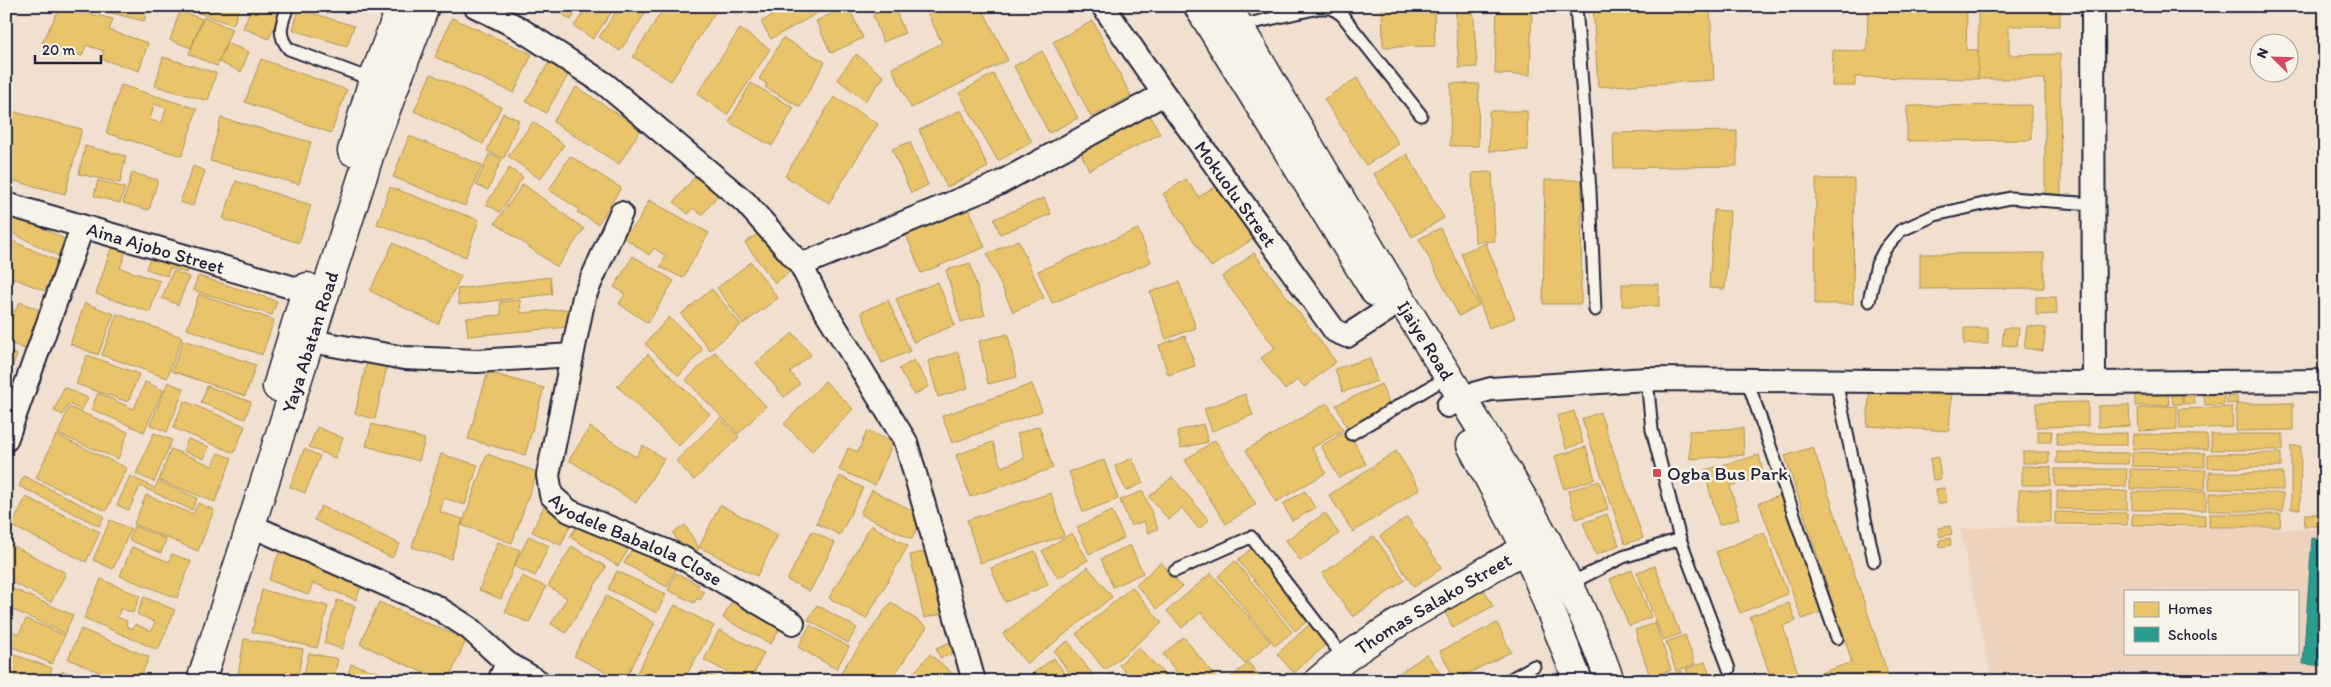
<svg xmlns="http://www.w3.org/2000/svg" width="2331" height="687" font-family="Itim,sans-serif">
<rect width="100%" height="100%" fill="#f1e0cf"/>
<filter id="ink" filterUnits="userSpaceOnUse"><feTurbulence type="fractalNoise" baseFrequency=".02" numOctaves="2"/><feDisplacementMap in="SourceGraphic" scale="10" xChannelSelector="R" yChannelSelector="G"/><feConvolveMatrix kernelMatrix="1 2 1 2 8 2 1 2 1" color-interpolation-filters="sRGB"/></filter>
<g filter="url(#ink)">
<path fill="#edd2be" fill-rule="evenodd" d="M2020,526L2325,529V681H1992L1960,529ZM2125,591H2297V653H2125Z"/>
<g fill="#e9c46a" stroke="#ad935c" fill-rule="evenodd">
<path d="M83,6H148L144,21Z"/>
<path d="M179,6H240L233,25Z"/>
<path d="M252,6H267L281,12L269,39L243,28Z"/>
<path d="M551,6H580L571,20Z"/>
<path d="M588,6H616L593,39L574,26Z"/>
<path d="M620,6H650L620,51L599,37Z"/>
<path d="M665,6H719L671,81L633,57Z"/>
<path d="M789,6H830L771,39L761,22Z"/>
<path d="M848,6L863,38L831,53L816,21Z"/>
<path d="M894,6L905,33L883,42L873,15Z"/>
<path d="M924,6H981L1008,60L911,108L892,68L942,43Z"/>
<path d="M1382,6H1434L1435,46L1383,47Z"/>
<path d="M1455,6H1473L1477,67L1459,68Z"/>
<path d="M1497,6H1532L1530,75L1495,74Z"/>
<path d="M1593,6H1710L1714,80L1598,87Z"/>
<path d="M1868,6H1967L1966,50H1979L1978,79L1855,77V86H1832L1833,50L1867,51Z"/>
<path d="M1978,6H2060V26H2009V55L2060,54L2061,196H2045V79H1978Z"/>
<path d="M60,7L113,19L109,30L148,43L139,71L101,59L104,51L86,45L82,56L42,43Z"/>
<path d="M299,9L354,26L347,46L293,30Z"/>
<path d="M180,11L202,19L191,48L170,40Z"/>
<path d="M204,17L232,29L217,66L189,54Z"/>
<path d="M452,18L532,54L514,93L435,57Z"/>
<path d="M1093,21L1131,96L1091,117L1053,42Z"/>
<path d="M740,29L770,49L727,115L697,94Z"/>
<path d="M783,38L825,62L800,107L765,87L767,84L759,79Z"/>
<path d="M227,43L249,52L241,72L219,62Z"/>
<path d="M1042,51L1078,118L1049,133L1014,66Z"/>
<path d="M856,54L884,77L865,101L837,79Z"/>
<path d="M163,57L216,73L208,101L155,86Z"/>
<path d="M261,59L347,90L331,133L245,102Z"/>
<path d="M551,59L571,70L546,113L526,101Z"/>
<path d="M431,74L501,107L483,144L414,111Z"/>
<path d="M993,74L1032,142L998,161L959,93Z"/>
<path d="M1357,78L1399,144L1366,165L1324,99Z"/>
<path d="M751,83L794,108L772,146L729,122Z"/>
<path d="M1451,83L1479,84L1478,146H1450Z"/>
<path d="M121,85L197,109L182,156L106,133ZM154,104L166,108L162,123L150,120Z"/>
<path d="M576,87L641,129L619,164L553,122Z"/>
<path d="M834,97L878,124L829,203L785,176Z"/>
<path d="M2031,105V140L1907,141V106Z"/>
<path d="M1147,109L1160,134L1089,170L1077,145Z"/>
<path d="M6,110L82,129L65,194L6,179Z"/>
<path d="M961,110L988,167L947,187L919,130Z"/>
<path d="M1489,111H1527L1528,150L1489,151Z"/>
<path d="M503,113L519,120L504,158L487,151Z"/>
<path d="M221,118L311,142L299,184L210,161Z"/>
<path d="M533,122L564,145L540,179L508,156Z"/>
<path d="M1737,131V166L1614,168L1613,133Z"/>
<path d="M409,136L482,165L465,206L393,177Z"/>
<path d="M910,142L928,185L911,193L892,149Z"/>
<path d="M85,146L126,156L120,183L79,174Z"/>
<path d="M489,154L502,159L488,190L476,185Z"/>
<path d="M1407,154L1444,218L1412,237L1374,174Z"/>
<path d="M570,156L621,188L598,224L577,212L579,209L549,190Z"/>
<path d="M193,166L205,171L193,206L180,202Z"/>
<path d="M509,168L523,177L500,212L486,204Z"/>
<path d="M1492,172L1495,241L1475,242L1472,173Z"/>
<path d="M132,173L158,180L149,210L123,203Z"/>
<path d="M698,173L721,191L702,215L693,208L688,214L674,202Z"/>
<path d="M1186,179L1199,197L1219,184L1254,238L1211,267L1163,194Z"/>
<path d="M1816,179H1854L1853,304H1815Z"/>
<path d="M98,180L125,188L120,203L94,196Z"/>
<path d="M1545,180H1582L1581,304H1543Z"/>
<path d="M236,181L311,205L299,243L223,219Z"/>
<path d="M523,184L584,229L557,267L495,223Z"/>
<path d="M390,187L479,220L466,257L377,224Z"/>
<path d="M1044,198L1051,214L1000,234L994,219Z"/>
<path d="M649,200L709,233L683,278L660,267L666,256L654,248L649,255L622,236L638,222Z"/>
<path d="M966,201L985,247L921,273L903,226Z"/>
<path d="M1714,210L1730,211L1725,289L1709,288Z"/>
<path d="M9,212L67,240L59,256L6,230V219Z"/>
<path d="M766,227L796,267L775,283L745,243Z"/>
<path d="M1440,228L1479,305L1459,316L1419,239Z"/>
<path d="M1138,229L1151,262L1052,303L1038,271Z"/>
<path d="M10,240L58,261L45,291L6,275V249Z"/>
<path d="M1018,240L1044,298L1013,312L987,254Z"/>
<path d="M113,242L128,247L120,268L160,281L150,312L96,294Z"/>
<path d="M393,243L461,276L438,324L370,291Z"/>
<path d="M1486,243L1515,318L1489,328L1461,253Z"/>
<path d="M153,249L190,261L186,273L170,268L167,276L146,269Z"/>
<path d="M1254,253L1336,362L1304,387L1298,379L1285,390L1261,358L1275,348L1222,277Z"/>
<path d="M2044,253V288L1920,289V254Z"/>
<path d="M633,256L674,281L648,323L619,304L625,294L614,287Z"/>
<path d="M751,262L778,298L743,324L717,288Z"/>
<path d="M970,263L985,315L961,322L946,270Z"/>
<path d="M173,271L189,277L178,305L162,298Z"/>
<path d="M198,276L277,301L272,315L193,290Z"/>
<path d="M550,277L552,294L459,305L457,289Z"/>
<path d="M938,282L955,325L913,342L896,299Z"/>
<path d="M1179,282L1196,328L1166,339L1150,292Z"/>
<rect x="1622" y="284" width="37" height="22"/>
<path d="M712,289L741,325L710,350L681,314Z"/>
<path d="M199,294L274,320L262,355L187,329Z"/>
<path d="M2036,297H2056L2057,314L2036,315Z"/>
<path d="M520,300L521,313L568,309L569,327L468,336L466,318L501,315L500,302Z"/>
<path d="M888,300L910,351L882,363L861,312Z"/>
<path d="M20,302L44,312L27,350L6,341V307L15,311Z"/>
<path d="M85,303L114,314L98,355L70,344Z"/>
<path d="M117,314L182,337L167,378L102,355Z"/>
<path d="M669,317L703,349L679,376L645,344Z"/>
<path d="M2027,326L2046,328L2043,351L2024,348Z"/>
<rect x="1964" y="328" width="24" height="16"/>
<path d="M2004,328H2019L2017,346L2002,345Z"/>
<path d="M793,333L811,355L790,372L800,384L784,397L756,363Z"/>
<path d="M1008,334L1017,377L988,384L979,341Z"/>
<path d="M1185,336L1195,366L1168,375L1159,345Z"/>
<path d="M183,340L256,365L245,396L172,371Z"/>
<path d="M6,350L17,355L11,370L6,368Z"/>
<path d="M715,352L766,406L738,434L686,380Z"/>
<path d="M958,352L968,388L938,397L928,361Z"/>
<path d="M648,354L710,414L679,446L617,386Z"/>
<path d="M87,355L139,374L128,402L76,384Z"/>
<path d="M368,357L388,362L375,419L355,414Z"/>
<path d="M1370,358L1377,381L1343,392L1335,369Z"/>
<path d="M914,360L929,386L914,395L899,369Z"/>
<path d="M488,372L544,388L525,455L468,439Z"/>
<path d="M825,381L853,409L812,451L784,424Z"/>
<path d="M145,382L163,390L144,432L91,409L98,393L134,409Z"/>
<path d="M168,382L184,389L167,432L150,425Z"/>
<path d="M1032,384L1042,411L952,443L942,416Z"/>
<path d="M1381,384L1391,407L1347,428L1336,405Z"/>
<path d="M207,386L251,402L245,419L201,403Z"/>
<path d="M1870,386L1952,391L1949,431L1867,426Z"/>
<path d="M64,387L88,398L82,410L68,404L63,415L54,411Z"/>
<path d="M2168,393L2169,405L2135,406V395Z"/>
<path d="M1245,394L1253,415L1212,431L1204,409Z"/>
<path d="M2182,394V404H2173L2172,395Z"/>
<path d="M2183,394H2194L2195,404H2183Z"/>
<path d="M2224,394V405H2205L2204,395Z"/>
<path d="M2227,396H2237V403L2227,404Z"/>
<path d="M184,401L245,426L234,453L173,428Z"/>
<path d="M2088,402V426L2036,427V403Z"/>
<path d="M1327,403L1343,430L1312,448L1326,473L1276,502L1246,450Z"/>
<path d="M2293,403V430L2236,431V404Z"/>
<path d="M2129,405L2130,426L2098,427V406Z"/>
<path d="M2177,406V429L2139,431L2138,408Z"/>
<path d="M69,407L128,432L118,459L58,434Z"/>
<path d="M2232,407L2233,427L2180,429L2179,409Z"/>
<path d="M1574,411L1583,443L1566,449L1557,416Z"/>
<path d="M1600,412L1643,538L1625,544L1582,419Z"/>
<path d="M720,418L739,437L694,480L676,461Z"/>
<path d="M372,424L425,439L419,461L366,446Z"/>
<path d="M1203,424L1208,442L1181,448L1177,431Z"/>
<path d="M1039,426L1053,468L970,497L956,455L993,442L1001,467L1025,458L1017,434Z"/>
<path d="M317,427L343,438L335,458L309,447Z"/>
<path d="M590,427L636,457L643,445L664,459L636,503L569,460Z"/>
<path d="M1743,428L1744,455L1690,459L1689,431Z"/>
<path d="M1348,430L1366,464L1339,478L1321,446Z"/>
<path d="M867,431L893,442L875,485L839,470L848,448L858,452Z"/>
<path d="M2038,431H2052L2051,442H2038Z"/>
<path d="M154,433L172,440L154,482L136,474Z"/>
<rect x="2057" y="433" width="70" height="12"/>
<path d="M2134,434L2207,435L2208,449H2133Z"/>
<rect x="2211" y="434" width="72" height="16"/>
<path d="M56,435L127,468L106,511L36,478Z"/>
<path d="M188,439L209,447L204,459L183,451Z"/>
<path d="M1215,440L1256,504L1226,524L1185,460Z"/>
<path d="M2325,443V508H2318V444Z"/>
<path d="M2291,446H2301L2300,509H2291Z"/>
<path d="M1586,447L1595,479L1564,489L1555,456Z"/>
<path d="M1813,447L1890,681H1772L1750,616L1789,603L1796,621L1783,626L1800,680L1852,662L1785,456Z"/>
<path d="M171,449L213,466L218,453L232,458L215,502L159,480Z"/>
<path d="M304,449L320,456L305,493L290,487Z"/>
<path d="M1396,451L1420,489L1353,532L1329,495Z"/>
<rect x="2023" y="452" width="26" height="11"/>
<path d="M2057,452L2129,453L2128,464L2056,463Z"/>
<path d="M2132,452L2205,453V467L2132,466Z"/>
<path d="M2281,453V467L2208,468V454Z"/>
<path d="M441,454L478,465L465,505L444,498L440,512L463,519L451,559L412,547Z"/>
<path d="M487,454L537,472L512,543L462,525Z"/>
<path d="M1759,455L1764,477L1730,486L1739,519L1719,525L1704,470Z"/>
<path d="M1938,457L1941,479L1933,480L1930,459Z"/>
<path d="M1132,458L1143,483L1126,491L1115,466Z"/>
<path d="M1104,460L1118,499L1083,512L1069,472Z"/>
<path d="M2022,466L2051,467V485H2022Z"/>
<path d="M2055,469H2127L2126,487L2055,486Z"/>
<path d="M2130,469L2206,470L2205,490L2130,489Z"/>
<path d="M2209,472L2283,473V490L2209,489Z"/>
<path d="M24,476L104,516L99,526L19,486Z"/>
<path d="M130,476L155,488L158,481L197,498L192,510L140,486L129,510L117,505Z"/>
<path d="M840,476L863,488L840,535L816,523Z"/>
<path d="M1172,477L1209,520L1199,529L1182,508L1169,520L1149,497Z"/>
<path d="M1599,481L1608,509L1576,519L1568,491Z"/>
<path d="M1945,488L1947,502L1938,504L1936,489Z"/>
<path d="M872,490L923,516L912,539L860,514Z"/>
<rect x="2019" y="490" width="32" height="32"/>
<path d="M1143,491L1158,529L1148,533L1144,521L1131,526L1120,500Z"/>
<path d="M1305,491L1315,508L1292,521L1283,504Z"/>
<path d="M2057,491H2127V510L2057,509Z"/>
<rect x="2132" y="492" width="74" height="18"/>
<path d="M1051,493L1064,536L980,563L967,520Z"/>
<rect x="2209" y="493" width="74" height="18"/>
<path d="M1784,494L1826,610L1802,619L1759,503Z"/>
<path d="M146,495L193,514L198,503L214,510L198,551L134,524Z"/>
<path d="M26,497L100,532L86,562L12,526Z"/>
<path d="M545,504L574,517L561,545L532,532Z"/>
<path d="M720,505L778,535L757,576L699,547Z"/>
<path d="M321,506L400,544L392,558L314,520Z"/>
<path d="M1112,511L1124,538L1089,554L1077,527Z"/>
<path d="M2055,512L2127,513V525L2055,524Z"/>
<path d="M1325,513L1339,534L1300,561L1286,540Z"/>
<path d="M1607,514L1619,545L1596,555L1583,523Z"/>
<path d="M2132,514L2205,515V526L2132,525Z"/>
<path d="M2209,514H2281L2280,527H2209Z"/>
<path d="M2305,514H2320L2319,526H2304Z"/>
<path d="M1407,517L1442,568L1414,587L1380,536Z"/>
<path d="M110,520L131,529L113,569L93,560Z"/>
<path d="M580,521L628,550L618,566L570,537Z"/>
<path d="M685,525L699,549L687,557L673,533Z"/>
<path d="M871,525L908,546L866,619L829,598Z"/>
<path d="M134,526L166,539L161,553L129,540Z"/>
<path d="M1950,526L1952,534L1940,537L1938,528Z"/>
<path d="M812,531L835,543L810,591L787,580Z"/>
<path d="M1764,532L1788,594L1740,613L1716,552Z"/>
<path d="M1072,533L1088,560L1058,578L1042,551Z"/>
<path d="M529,536L549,546L535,576L514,566Z"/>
<path d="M1374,536L1405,580L1353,617L1322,574Z"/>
<path d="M1950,538L1951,545L1940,547L1939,540Z"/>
<path d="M637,540L679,563L667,587L624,563Z"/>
<path d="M6,542L66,573L51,602L6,579Z"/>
<path d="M498,542L520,550L501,599L479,590Z"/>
<path d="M1130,545L1143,573L1113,587L1101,559Z"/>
<path d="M572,546L606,567L566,633L551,624L567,598L548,586Z"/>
<path d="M1254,546L1311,618L1295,631L1238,560Z"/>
<path d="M132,547L169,562L172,554L191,561L177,598L120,576Z"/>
<path d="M280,550L363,582L356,600L313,583L308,595L269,580Z"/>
<path d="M928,551L941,614L924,618L910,555Z"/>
<path d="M1035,551L1048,585L1005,602L991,568Z"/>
<path d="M1235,561L1292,632L1275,646L1218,576Z"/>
<path d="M1161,562L1182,587L1157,609L1136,585Z"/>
<path d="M1655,566L1680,634L1663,640L1637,572Z"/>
<path d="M1088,567L1112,597L1027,664L1003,634Z"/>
<path d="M1632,570L1651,617L1629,626L1610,579Z"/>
<path d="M617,571L666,594L657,613L608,589Z"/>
<path d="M676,573L699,585L697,589L704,592L700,600L697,598L694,603L668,590Z"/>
<path d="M1211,573L1270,642L1245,664L1201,612L1182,628L1167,611Z"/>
<path d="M522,576L546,587L529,623L505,612Z"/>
<path d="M101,579L140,596L133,613L121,608L117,617L127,621L126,626L133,629L135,624L151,631L155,622L137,614L144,597L175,610L158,650L84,618Z"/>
<path d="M6,586L73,615L65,633L6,607Z"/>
<path d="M1132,587L1162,623L1105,670L1076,634Z"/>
<path d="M1483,588L1493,606L1453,628L1444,610Z"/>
<path d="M262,590L328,606L317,648L252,632Z"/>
<path d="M736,594L784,621L771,644L723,618Z"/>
<path d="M606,596L655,623L624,681L574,656Z"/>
<path d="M337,600L355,606L342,649L324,643Z"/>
<path d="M379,602L466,640L448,681H442L360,644Z"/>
<path d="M891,602L927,627L890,681H854L841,672Z"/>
<path d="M675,605L714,626L683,681H632Z"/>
<path d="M817,605L857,628L848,643L808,620Z"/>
<path d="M26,619L65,635L52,664L6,644V629L19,634Z"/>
<path d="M1497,623L1511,652L1455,680L1440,651Z"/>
<path d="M1655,623L1671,670L1650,677L1635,630Z"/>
<path d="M1310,624L1328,643L1294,673L1277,654Z"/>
<path d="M810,625L849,647L836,669L798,647Z"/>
<path d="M81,629L149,657L139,681H121L68,659Z"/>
<path d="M719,630L764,653L750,681H744L704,660Z"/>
<path d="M1685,635L1695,664L1676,671L1666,642Z"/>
<path d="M1184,637L1218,681H1183L1163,654Z"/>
<path d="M244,639L303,649L297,681H237Z"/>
<path d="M954,641L958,652L940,658L936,648Z"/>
<path d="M1068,641L1097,681H1075L1054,651Z"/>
<path d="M1138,647L1171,681H1134L1119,665Z"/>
<path d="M6,652L52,668L47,681H6Z"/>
<path d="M309,653L338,659L333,681H302Z"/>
<path d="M930,654L960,680L959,681H907Z"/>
<path d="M1427,654L1445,681H1402L1398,674Z"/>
<path d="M1054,658L1070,681H1022Z"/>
<path d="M1705,662L1712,681H1690L1686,669Z"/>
<path d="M1249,663L1263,681H1226Z"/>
<path d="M351,664L382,673L380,681H346Z"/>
<path d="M63,671L83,679V681H59Z"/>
<path d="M702,671L722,681H697Z"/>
<path d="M1682,671L1685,681H1654V680Z"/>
<path d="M1113,672L1121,681H1103Z"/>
</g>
<path fill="#2a9d8f" stroke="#287876" d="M2312,538L2325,539V666L2303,664Z"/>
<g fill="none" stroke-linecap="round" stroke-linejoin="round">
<g stroke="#22223b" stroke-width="15">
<g id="service">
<path d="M288,6C282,23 276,34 289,49L373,80"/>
<path d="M1576,6L1590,190L1595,310"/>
<path d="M1239,26L1319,8H1332L1342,15L1421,115"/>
<path d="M1869,301L1877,264L1885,249L1900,231L1935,215L2010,198L2094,204"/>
<path d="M1647,379L1652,430L1680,539L1729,669"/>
<path d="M1747,380L1837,638"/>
<path d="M1836,381L1874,561"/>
<path d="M1351,434L1434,385"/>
<path d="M1175,571L1251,537L1344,658"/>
<path d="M1569,584L1623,557L1680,539"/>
<path d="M1507,681L1534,666"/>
</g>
</g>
<g stroke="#22223b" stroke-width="26">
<g id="minor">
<path d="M475,6L517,27L605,84L745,202L801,265L817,297L906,442L974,681"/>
<path id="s1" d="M1103,6L1164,94L1335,331L1347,336L1387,310"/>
<path d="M2093,6L2094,383"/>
<path id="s2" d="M6,204L322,296"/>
<path id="s3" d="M621,213L584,297L548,475L551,495L569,511L681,557L793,623"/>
<path d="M801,265L998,184L1164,94"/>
<path d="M311,341L404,358L477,361L572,355"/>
<path d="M1448,406L1462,397L1491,389L1647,379L2094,383L2325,381"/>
<path d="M6,440L82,228"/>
<path d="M252,526L435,606L469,628L507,663"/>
<path d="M499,681L507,663L538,681"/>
</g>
</g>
<g stroke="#22223b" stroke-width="31">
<g id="tertiary">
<path id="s4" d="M1318,681C1360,643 1410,616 1459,587C1487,571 1515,552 1547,541"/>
</g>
</g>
<g stroke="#22223b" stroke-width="31">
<g id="secondary">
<path d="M1198,6L1375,292"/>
<path id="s5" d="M1227,6C1294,119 1359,233 1429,345C1496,453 1567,560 1610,681"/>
<path d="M352,151L373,80L401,6"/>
<path d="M277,387L307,287"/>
<path d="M1471,445L1526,548L1578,681"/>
<path id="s6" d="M201,681L372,147L425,6"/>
</g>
</g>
<use href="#service" stroke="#f7f3e8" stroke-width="11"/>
<use href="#minor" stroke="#f7f3e8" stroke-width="22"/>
<use href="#tertiary" stroke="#f7f3e8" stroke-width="28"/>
<use href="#secondary" stroke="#f7f3e8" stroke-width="28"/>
</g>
</g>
<rect fill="#d1495b" stroke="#f7f3e8" stroke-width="2" x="1652" y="468" width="10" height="10" rx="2.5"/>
<g text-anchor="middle" stroke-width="5" stroke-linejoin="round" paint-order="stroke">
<g font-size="19" fill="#22223b" stroke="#f7f3e8">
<text dy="7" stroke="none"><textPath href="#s1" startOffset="230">Mokuolu Street</textPath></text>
<text dy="7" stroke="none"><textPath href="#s2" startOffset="156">Aina Ajobo Street</textPath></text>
<text dy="7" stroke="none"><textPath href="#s5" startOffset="389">Ijaiye Road</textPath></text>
<text dy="7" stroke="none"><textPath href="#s6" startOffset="356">Yaya Abatan Road</textPath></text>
<text dy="7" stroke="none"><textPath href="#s3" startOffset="390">Ayodele Babalola Close</textPath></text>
<text dy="7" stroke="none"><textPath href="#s4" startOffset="139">Thomas Salako Street</textPath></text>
</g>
<g font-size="19" fill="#22223b" stroke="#f7f3e8" text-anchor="start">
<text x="1667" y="480">Ogba Bus Park</text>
</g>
</g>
<rect width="2331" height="687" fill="none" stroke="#f7f3e8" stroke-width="25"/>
<rect x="12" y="12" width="2306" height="662" fill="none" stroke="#22223b" stroke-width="2" filter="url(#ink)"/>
<rect x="2124" y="590" width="175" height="65" fill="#f7f3e8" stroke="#a29fa3"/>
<rect x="2134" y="602" width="25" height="15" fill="#e9c46a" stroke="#a29fa3"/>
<text x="2168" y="614" font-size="15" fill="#22223b">Homes</text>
<rect x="2134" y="627" width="25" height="15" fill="#2a9d8f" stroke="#a29fa3"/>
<text x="2168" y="640" font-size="15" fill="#22223b">Schools</text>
<g transform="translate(2274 58) rotate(293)"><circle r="24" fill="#f7f3e8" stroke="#a29fa3"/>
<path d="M0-4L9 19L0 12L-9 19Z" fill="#d1495b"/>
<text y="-8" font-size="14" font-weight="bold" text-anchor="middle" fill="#22223b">N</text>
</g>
<path d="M35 55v8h66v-8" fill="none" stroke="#22223b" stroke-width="2.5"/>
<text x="42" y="55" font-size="15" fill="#22223b" stroke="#f7f3e8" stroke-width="4" paint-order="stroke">20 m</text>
</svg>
